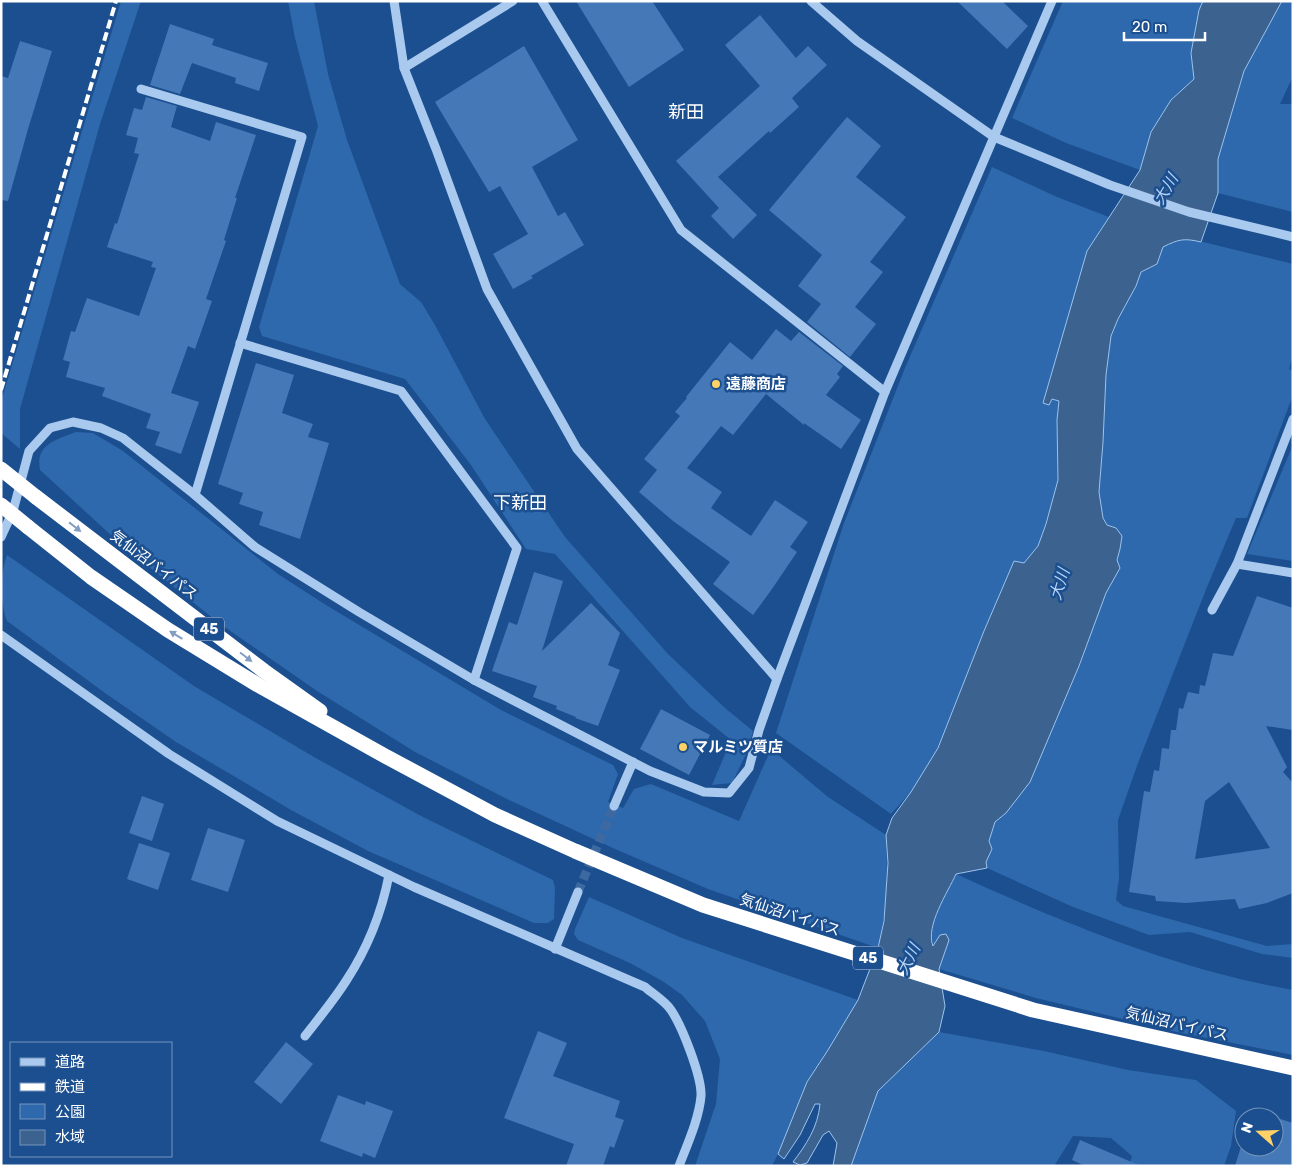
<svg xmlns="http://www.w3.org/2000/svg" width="1294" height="1167" font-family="Rubik,'Noto Sans JP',sans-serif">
<rect width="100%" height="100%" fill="#1b4f8f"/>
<g fill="#2e69ad">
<path d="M121,1H141L100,124L20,409V449L1,433V402Z"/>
<path d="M288,1H314L328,74L347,140L400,284L421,302L435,325L485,419L565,537L668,654L725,708L753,731L748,750L732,783L712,785L731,740L690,707L555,554L526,549L471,465L405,379L262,336L259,327L318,126L295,38Z"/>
<path d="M1063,1H1203L1199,10L1191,53L1194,79L1171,100L1151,132L1140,170L1066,143L1012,118Z"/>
<path d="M1282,1H1293V76L1280,104H1293V212L1218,193V159L1244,71Z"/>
<path d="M992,167L1057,197L1109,217L1087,251L1043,403L1052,399L1059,401L1057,420L1058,480L1046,524L1038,546L1024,563L1014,561L984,631L938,748L911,792L891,814L776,733L844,523L905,368Z"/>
<path d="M1187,238L1293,264V354L1289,369L1293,371V395L1247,518H1236L1207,587L1138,763L1118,820L1119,878L1116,900L1123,906L1267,946L1293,944V958L1262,954L1190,932L1149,935L1073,907L987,868L986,862L992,849L989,841L995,822L1006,813L1030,782L1079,666L1106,593L1111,585L1120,549L1116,528L1107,525L1103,518L1099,492L1103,442L1106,375L1111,336L1118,319L1136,286L1141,272L1157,264L1163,247L1175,241Z"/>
<path d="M76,432L93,433L123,451L278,574L326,605L501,710L613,765L618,774L608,802L623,808L634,789L651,784L739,821L771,749L828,797L886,835C888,874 887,910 878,948L708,889L615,849L507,799L415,752L317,691L219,623L124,547L40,470C35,444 56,440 76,432Z"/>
<path d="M1293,445V561L1247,554Z"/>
<path d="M7,555L194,686L314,757L370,788L423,817L553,880L555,888L554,919L548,923H534L368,851L291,810L176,742L105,693L7,621C0,603 0,574 7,555Z"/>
<path d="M956,874C1064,923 1175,969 1293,990V1055L1177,1032L1036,998L939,969L949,940L934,946C925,926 948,892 956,874Z"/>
<path d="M589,897L682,938L858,1000L828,1050L807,1082L783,1144L772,1166H695L716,1104L720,1059L705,1021L682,995L664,982L630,963L578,940L574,934L575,929Z"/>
<path d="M939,1032L1044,1051L1128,1070L1196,1080L1236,1111L1231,1146L1224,1166H1129L1132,1156L1111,1138L1073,1136L1054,1166H851L878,1091Z"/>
</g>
<path fill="#3c6290" stroke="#9cc4f0" d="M1203,1H1282L1244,71L1218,159V193L1201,242C1184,238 1179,239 1163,247L1157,264L1141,272L1136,286L1118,319L1111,336L1106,375L1103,442L1099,492L1103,518L1107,525L1116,528L1122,536L1120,549L1117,560L1120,568L1106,593L1079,666L1030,782L1006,813L995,822L989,841L992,849L986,862L987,868L956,874C948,892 925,926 933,946L940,935L946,934L949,940L939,969L945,1006L939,1032L878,1091L851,1166H833L837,1143L829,1131L823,1135L807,1163L800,1165L793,1162C806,1145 818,1127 820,1104H815L800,1135L784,1159L778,1154L807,1082L828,1050L858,1000L878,948L884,921L888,863L886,835L892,818L911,792L938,748L984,631L1014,561L1024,563L1038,546L1046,524L1058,480L1057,420L1059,401L1052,399L1049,405L1043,403L1087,251L1140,170L1151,132L1171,100L1194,79L1191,53L1199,10Z"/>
<g fill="#4478b7" fill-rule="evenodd">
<path d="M576,1H652L684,50L629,87Z"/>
<path d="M957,1H1002L1028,26L1007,49Z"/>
<path d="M760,15L796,58L808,46L827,65L792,98L799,107L770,133L769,131L718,177L757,215L733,239L711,216L719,208L676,161L760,86L725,45Z"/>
<path d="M170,24L214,39L212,45L268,63L259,91L235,83L236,78L192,63L180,94L150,85Z"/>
<path d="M20,41L52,51L28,129L8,201L1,200V76L8,78Z"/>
<path d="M524,46L578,140L532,167L558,216L565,212L584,245L531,276L533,278L513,289L493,254L528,234L500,186L489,192L435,102Z"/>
<path d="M146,97L177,106L171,127L210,141L216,122L256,135L235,198H237L224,240L226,241L206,299L212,301L195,349L188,346L171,393L199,402L181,454L155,445L160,432L146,428L151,414L102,396L105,388L66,377L70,362L63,360L71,331L75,332L87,298L139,316L156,268L151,267L153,262L107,247L115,223L117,224L139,154L134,153L138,138L126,135L134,108L142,110Z"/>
<path d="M847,117L881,146L856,177L906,217L870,262L883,272L855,307L876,324L850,357L807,322L821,304L798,286L822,255L769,210Z"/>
<path d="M776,329L791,341L799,332L843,366L837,374L840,377L826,395L861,420L841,449L804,423V425L766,394L733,435L721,426L687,468L722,492L711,508L751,536L775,500L808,522L790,547L797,552L772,589L753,615L713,584L730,562L673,521L639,492L657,470L644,459L680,416L675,412L687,398L686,397L730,342L752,360Z"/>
<path d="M256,363L294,375L282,413L313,424L308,437L329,443L300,539L259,525L263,512L239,504L243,493L218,484Z"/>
<path d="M534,572L563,581L542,651L591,603L620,633L608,665L620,670L598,726L575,718L576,717L556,709L557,706L533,697L537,686L492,671L509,622L517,625Z"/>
<path d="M1257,596L1293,608V730L1266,726L1287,767L1283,772L1293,783V893L1267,903L1239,909L1235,899L1186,903L1156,901L1155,896L1129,892L1144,791L1150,792L1154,770L1159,771L1162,748L1169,749L1171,730H1176L1179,708L1183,709L1188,692L1199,694L1200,685L1205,686L1213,653L1233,656ZM1229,782L1270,848L1195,859L1205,801Z"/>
<path d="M661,709L710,735L689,775L640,749Z"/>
<path d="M142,796L164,804L152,841L129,833Z"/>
<path d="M208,828L245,840L228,892L191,880Z"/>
<path d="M139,843L170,853L158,890L127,879Z"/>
<path d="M538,1031L567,1043L553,1076L620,1101L615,1117L624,1120L614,1148L610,1146L603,1166H566L574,1144L504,1118Z"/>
<path d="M286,1042L313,1064L281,1104L254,1082Z"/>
<path d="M338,1095L365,1105L366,1101L393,1111L375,1158L363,1153L362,1157L320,1141Z"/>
<path d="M1274,1117L1293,1123V1166H1235L1244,1137V1147H1274Z"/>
<path d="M1080,1140L1141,1166H1085L1072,1160Z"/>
</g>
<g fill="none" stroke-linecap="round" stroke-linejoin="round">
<path stroke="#3d69a0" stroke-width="9" stroke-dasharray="9 4.5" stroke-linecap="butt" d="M578,892L614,806"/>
<g stroke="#a9c9ee" stroke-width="9">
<path d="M394,1L404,68L436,149L487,289L577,449L777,679"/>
<path d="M542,1L681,230L885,392"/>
<path d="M811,1L857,41L994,137L1110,185L1189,212L1293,237"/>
<path d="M404,68L513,1"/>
<path d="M141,89L302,137L195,495"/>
<path d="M240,343L401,391L517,548L474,680"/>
<path d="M1,537L13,511L29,451L50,428L73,422L101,428L123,438L195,495L255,547L359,612L474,680L650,771L704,792L729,793L749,768L759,730L777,679L885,392L1052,1"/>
<path d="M1237,564L1293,573"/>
<path d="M1212,610L1237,564L1293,419"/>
<path d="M1,635L169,754L277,821L414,887L645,987C653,994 665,1001 671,1010C682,1026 702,1077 701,1096C699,1119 687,1145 679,1166"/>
<path d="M614,806L633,762"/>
<path d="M555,949L578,892"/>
<path d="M305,1036C319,1018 334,1000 346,981C367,949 382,911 389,875"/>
</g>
<g stroke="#fff" stroke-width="15">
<path d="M36,497L264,671L320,711"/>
<path d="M28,527L91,577L168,630L258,685L385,756L495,815L575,851L703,905L1033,1010L1293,1068"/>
</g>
<path stroke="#fff" stroke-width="4" stroke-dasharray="9 4" stroke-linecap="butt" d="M1,390L116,1"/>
<g stroke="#fff" stroke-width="15">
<path d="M1,469L36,497"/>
<path d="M1,505L28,527"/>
</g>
</g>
<defs><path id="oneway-solid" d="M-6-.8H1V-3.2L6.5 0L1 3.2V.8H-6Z" transform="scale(1.25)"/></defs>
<g fill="#829ec1">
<use href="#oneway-solid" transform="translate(75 527) rotate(38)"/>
<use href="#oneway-solid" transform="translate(176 635) rotate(-149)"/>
<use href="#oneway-solid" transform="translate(246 657) rotate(37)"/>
</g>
<g fill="#ffd166" stroke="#1b4f8f" stroke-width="2">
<circle cx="716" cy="384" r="5"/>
<circle cx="683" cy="747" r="5"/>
</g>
<g text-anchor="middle" stroke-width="5" stroke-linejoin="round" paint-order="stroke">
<g fill="#1b4f8f" stroke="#bbcadd" stroke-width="1">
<rect x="194" y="617.5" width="30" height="23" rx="4"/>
<rect x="853" y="946.5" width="30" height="23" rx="4"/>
</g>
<g font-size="14" font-weight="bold" fill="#fff">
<text x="209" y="634">45</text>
<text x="868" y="963">45</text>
</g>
<g font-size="15" font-weight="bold" fill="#fff" stroke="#1b4f8f" text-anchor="start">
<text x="726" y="389">遠藤商店</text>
<text x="693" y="752">マルミツ質店</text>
</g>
<g font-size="15" fill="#fff" stroke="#1b4f8f">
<text transform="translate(154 565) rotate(37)" y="5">気仙沼バイパス</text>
<text transform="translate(790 915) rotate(18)" y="5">気仙沼バイパス</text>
<text transform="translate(1177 1024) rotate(13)" y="5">気仙沼バイパス</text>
</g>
<g font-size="16" font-style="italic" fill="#b5d3f5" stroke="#1b4f8f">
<text transform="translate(1165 189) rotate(-59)" y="6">大川</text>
<text transform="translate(1059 584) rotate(-73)" y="6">大川</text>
<text transform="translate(908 959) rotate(-63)" y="6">大川</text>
</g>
<g font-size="18" fill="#fff" stroke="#1b4f8f">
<text x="686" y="118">新田</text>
<text x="520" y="509">下新田</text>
</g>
</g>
<rect width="1294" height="1167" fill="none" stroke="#ffffff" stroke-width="5"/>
<rect x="10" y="1042" width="162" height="115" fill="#1b4f8f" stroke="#7695bc"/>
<rect x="20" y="1058" width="25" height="8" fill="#a9c9ee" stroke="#7695bc"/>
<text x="55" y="1067" font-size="15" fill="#ffffff">道路</text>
<rect x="20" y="1083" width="25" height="8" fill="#ffffff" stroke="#7695bc"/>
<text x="55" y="1092" font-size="15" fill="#ffffff">鉄道</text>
<rect x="20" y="1104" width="25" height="15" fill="#2e69ad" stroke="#7695bc"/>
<text x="55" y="1117" font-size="15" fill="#ffffff">公園</text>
<rect x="20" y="1130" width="25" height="15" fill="#3c6290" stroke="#7695bc"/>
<text x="55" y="1142" font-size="15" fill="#ffffff">水域</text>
<g transform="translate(1259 1132) rotate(290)"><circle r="24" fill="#1b4f8f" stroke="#7695bc"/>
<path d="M0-4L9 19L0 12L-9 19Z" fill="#ffd166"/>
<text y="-8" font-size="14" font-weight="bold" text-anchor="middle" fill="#ffffff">N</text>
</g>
<path d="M1124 32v8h81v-8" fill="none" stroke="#ffffff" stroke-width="2.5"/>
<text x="1132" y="32" font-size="15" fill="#ffffff" stroke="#1b4f8f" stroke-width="4" paint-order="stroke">20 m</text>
</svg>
